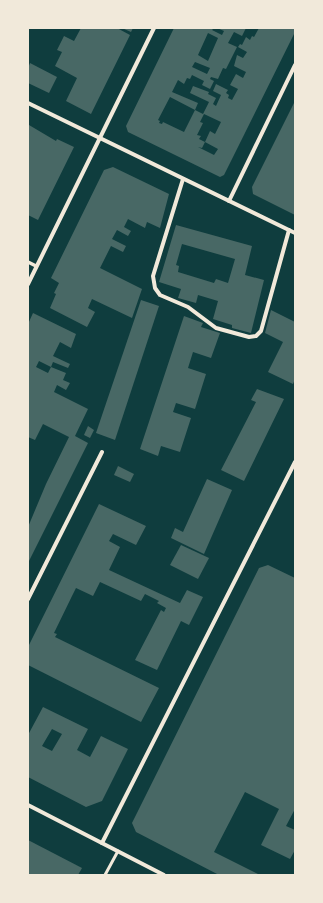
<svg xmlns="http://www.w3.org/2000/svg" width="323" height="903" font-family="'Varela Round',sans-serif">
<rect width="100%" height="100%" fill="#0f3d3e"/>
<g fill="#486865" fill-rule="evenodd">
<path d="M81,28H117L130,35L91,114L66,101L77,78L55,66L62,52L57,50L64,36L74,41Z"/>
<path d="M122,28H133L131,32Z"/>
<path d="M174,28H214L212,30L222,35L224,31L217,28H246L242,36L234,32L228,43L237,47L226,69L223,68L218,79L211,77L210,79L214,81L210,89L202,85L204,81L192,75L190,79L187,78L184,84L178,80L172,92L198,103L195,110L170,97L158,120L160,121L159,123L162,124L163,122L184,132L195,110L203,114L209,102L190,93L193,86L209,92L208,94L216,98L213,104L216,106L221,95L213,91L216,84L228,90L226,93L229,95L228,98L232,100L238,89L230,85L236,74L243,78L246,72L234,66L237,55L243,58L247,52L238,47L240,44L242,45L246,37L250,40L252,36L254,37L259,28H295V32L233,157L224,175L220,177L128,132L126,126ZM208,33L218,38L208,61L198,55ZM195,62L210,68L207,74L192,67ZM204,114L221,122L215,134L210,131L205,142L218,149L214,155L198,147L202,148L205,142L199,139L201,136L197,135L203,123L200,122Z"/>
<path d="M30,63L57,77L49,93L28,83V68Z"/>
<path d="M295,101V215L253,194L252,187Z"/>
<path d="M29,125L56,141L57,139L74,147L38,220L28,215Z"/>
<path d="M113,167L169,194L160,228L147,222L145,228L128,219L124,227L131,231L128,236L117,230L112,239L126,246L123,252L111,246L100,268L142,289L132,318L92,299L88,308L95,312L87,327L50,308L56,294L54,293L59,283L51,278L104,170Z"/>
<path d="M176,225L252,246L245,275L264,280L251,333L232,328V325L213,319L218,301L198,295L196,303L178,298L181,289L159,282ZM182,244L235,259L228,283L216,279L214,283L178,272L179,266L176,265Z"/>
<path d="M141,300L159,306L115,440L96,433Z"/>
<path d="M271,310L295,322V379L293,384L268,372L283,342L265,333Z"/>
<path d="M33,313L76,334L71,348L60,342L53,356L70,364L68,368L53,362L51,367L39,361L36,367L48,373L51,367L66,373L63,380L70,383L66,390L57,385L54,392L88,409L75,436L88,443L28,563V527L46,484L69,437L43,424L35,440L28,437V324Z"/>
<path d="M184,316L203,323L201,327L220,333L211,358L193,352L188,368L206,374L195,409L176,403L173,412L191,418L180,452L161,446L158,456L140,449Z"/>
<path d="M257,389L284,399L244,481L221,470L256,402L251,400Z"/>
<path d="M88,426L94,430L90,438L84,435Z"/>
<path d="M118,466L134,474L130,482L114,475Z"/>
<path d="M207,479L232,490L204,554L171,538L175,528L183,532Z"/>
<path d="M99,504L146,526L136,545L113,534L109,541L120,547L109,570L180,603L187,590L203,597L189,625L181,621L157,670L135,660L161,610L164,612L166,608L157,603L159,601L145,594L141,601L100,582L93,596L76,588L72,596L54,633L57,634L55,637L159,688L141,722L28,665V647Z"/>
<path d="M181,545L209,558L198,579L170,565Z"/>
<path d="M268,565L295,578V809L286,826L295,830V850L290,859L261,845L279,809L245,792L214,852L260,875H219L136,832L132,823L259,568Z"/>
<path d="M43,707L88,729L77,750L90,757L101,736L128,749L102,801L86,807L28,777V735ZM52,729L62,734L52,751L42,746Z"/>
<path d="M28,840L82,868L78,875H28Z"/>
</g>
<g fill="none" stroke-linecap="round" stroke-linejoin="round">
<path stroke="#f1e9da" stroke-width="3" d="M105,875L118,851"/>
<path stroke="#f1e9da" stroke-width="3.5" d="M28,262L36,266"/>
<g stroke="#f1e9da" stroke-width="4">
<path d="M28,103L295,233"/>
<path d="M183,179L153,276L155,288L160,295L188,307L216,328L249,337L256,336L261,331L289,230"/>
<path d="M229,201L295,65"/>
<path d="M28,284L154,28"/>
<path d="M28,599L102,452"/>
<path d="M28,805L164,875"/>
<path d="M102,843L295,462"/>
</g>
</g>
<rect width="323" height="903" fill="none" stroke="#f1e9da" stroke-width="58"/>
</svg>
